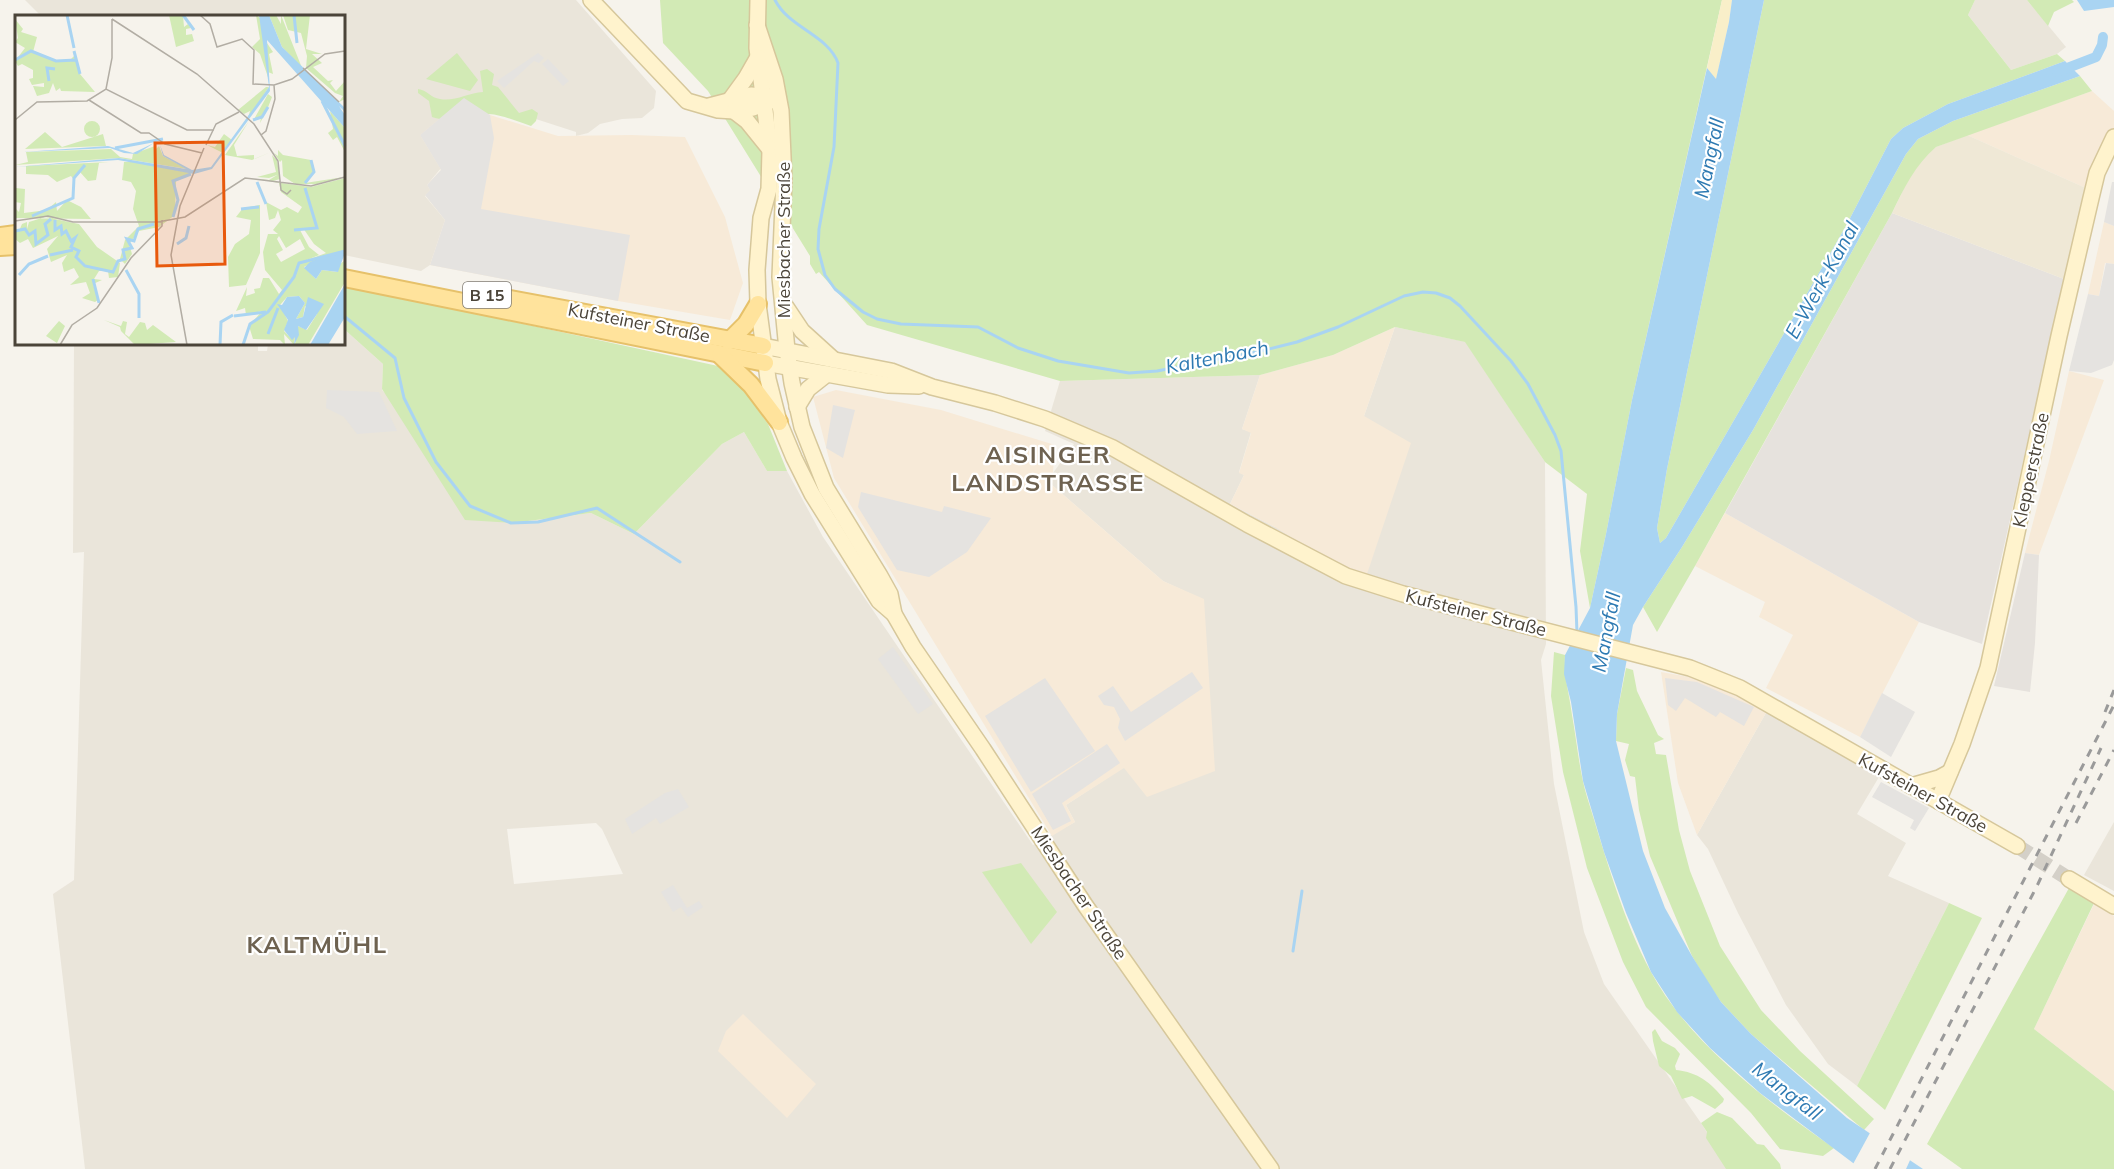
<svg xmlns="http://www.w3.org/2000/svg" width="2114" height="1169" font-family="Mulish,sans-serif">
<rect width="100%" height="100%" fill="#f6f3ec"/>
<g fill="#eae5da" fill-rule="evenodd">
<path d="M25,0H576L656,91L654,108L642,118L622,119L600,124L588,133L576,136V132L493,105L427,185L431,190L425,196L445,220L430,265L421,271L344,255V16H41Z"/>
<path d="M1975,0H2027L2066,47L2057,54L2011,70L1968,15Z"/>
<path d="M1395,327L1466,342L1545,462L1546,644L1541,660L1554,784L1584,932L1604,984L1701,1123L1730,1169H85L53,894L74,880L84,552L73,553L74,344H258V351H267L268,344H344V329L383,364L382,390L512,523L591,513L634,534L722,444L744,432L767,471H787L823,537L1033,845L1075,822L1066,805L1124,767L1204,600L1163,581L1052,485L1053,473L1074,444L1045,431L1060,381L1260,375L1242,429L1251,432L1239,472L1244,475L1230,504L1275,527L1364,416ZM596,823L602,829L623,874L514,884L507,829Z"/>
<path d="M1767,711L1879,777L1857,814L1906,843L1888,876L1949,903L1857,1086L1828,1064L1786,1005L1738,913L1708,849L1697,835Z"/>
<path d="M2114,822V891L2084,875Z"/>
</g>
<g fill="#f7ead8">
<path d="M2092,91L2114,111V131L2088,189L1967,135Z"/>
<path d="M464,98L490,115L558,136L632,135L685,137L725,217L743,283L730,320L618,301L430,265L445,220L425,195L430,190L427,185L441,170L420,135Z"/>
<path d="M2104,222L2114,226V264L2105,263L2099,296L2088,294Z"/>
<path d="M1395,327L1364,416L1411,443L1366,577L1317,554L1275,527L1230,504L1244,475L1239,473L1251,433L1242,429L1260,375L1333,355Z"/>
<path d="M2069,371L2104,380L2039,555L2025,553L2049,461Z"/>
<path d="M836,390L941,410L1055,445L1052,485L1163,581L1204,599L1215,771L1147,797L1124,768L1066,805L1075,822L1052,836L834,478L813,397Z"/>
<path d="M1725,513L1919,622L1860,737L1766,688L1793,635L1759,617L1765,602L1695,566Z"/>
<path d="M1661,672L1712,681L1767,711L1697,835L1678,783Z"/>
<path d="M2094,904L2114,916V1091L2034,1029Z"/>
<path d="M743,1014L816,1084L787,1118L718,1051L726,1031Z"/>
</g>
<g fill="#e6e2dd">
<path d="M1892,213L2064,279L1982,644L1919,622L1725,513Z"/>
<path d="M2025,553L2039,555L2035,643L2030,692L1994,686Z"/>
</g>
<path fill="#efe8d6" d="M1967,135L2088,189L2064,279L1892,213L1910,176L1924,157L1936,147Z"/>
<g fill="#d2eab5">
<path d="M660,0H1722L1632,400L1606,534L1590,608L1580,551L1587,494L1545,462L1465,342L1395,327L1333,355L1260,375L1060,381L867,325L819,272L816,274L810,264V256L708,91L663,43Z"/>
<path d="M1764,0H1975L1968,15L2011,70L2057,54L2065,61L1948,104L1903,128L1891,139L1846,226L1666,538L1660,543L1657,528L1667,469Z"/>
<path d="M2027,0H2072L2074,2L2054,12L2048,26Z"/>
<path d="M457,53L478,80L470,91L426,79Z"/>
<path d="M487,69L494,74L492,85L498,87L519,113L532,109L538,113L536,121L531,126C518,122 503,115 489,114C470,113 450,124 432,117L429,101L418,93V89C427,90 431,98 440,99C454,102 468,93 483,92L480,71Z"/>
<path d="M2080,76L2092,91L1936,147C1915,165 1904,188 1892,213L1695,566L1657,632L1643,607L1682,547L1753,430L1906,154L1918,139L1953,121Z"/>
<path d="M344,285L718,366L739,383L768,424L787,471H767L744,432L722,444L634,534L591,513L512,523L465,520L382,389L383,364L344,329Z"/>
<path d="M1554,652L1565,655C1564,678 1569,692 1572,715C1577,742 1579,770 1587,797C1605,854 1623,921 1651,972C1689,1043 1769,1103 1834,1148L1823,1156L1780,1149L1751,1113L1646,1007L1623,962L1587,868L1563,772L1551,696Z"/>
<path d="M1626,668L1633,670L1637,691L1658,735L1664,739L1654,743L1656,754L1666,755L1679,830L1690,871L1720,946L1761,1010L1800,1051L1874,1119L1864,1130L1751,1034L1721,1002L1708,983L1692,956L1650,856L1639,810L1635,777L1630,776L1625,760L1629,744L1616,741L1617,714Z"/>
<path d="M1021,863L1057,912L1031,944L982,872Z"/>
<path d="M2069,888L2094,903L2034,1029L2114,1091V1169H1962L1927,1144Z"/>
<path d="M1949,903L1982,918L1885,1110L1857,1086Z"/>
<path d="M1655,1029L1662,1041L1675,1048L1680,1054L1675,1066L1676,1070C1698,1072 1711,1083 1724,1099L1723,1102L1715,1109L1692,1096L1682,1099L1671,1076L1659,1066L1653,1041L1652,1032Z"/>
<path d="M1717,1112L1732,1118L1757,1144L1764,1145L1780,1164L1781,1169H1726L1706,1138L1707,1132L1701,1123Z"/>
</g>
<path fill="#f9efc9" d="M1722,0H1732L1729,22L1716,80L1707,68Z"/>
<g fill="#e5e3e0">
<path d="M538,53L544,58L546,56L539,63L534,61L504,88L497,81Z"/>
<path d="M548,59L569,81L563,86L542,64Z"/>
<path d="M464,98L490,115L494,138L481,209L630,235L618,301L430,265L445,220L425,195L430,190L427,185L441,170L420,135Z"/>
<path d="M2112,182H2114V226L2104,222Z"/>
<path d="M2106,263L2114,264V360L2112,365L2091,373L2069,371L2088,294L2099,296Z"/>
<path d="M327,390L379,392L397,431L357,434L344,417L326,408Z"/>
<path d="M833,405L855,410L843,458L826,448Z"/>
<path d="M861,492L942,512L944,506L991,518L967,552L929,577L897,570L858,507Z"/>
<path d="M893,647L933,704L918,714L878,659Z"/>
<path d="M1192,672L1203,688L1125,741L1118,728L1120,719L1114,707L1104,705L1098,696L1113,686L1131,712Z"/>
<path d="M1045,678L1095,751L1031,792L985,716Z"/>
<path d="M1665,678L1697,682L1754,707L1744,726L1720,712L1716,717L1685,698L1676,711L1668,705Z"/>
<path d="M1882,693L1915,712L1891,757L1860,737Z"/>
<path d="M1107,744L1120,763L1062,803L1071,821L1053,830L1032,794Z"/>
<path d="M1881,782L1929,808L1915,831L1910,828L1914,820L1872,797Z"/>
<path d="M678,789L689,807L660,824L656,818L632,834L625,819L665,793Z"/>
<path d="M673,885L687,908L699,901L703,907L688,917L681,907L673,912L661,892Z"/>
</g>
<g fill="#a9d4f2">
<path d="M1732,0H1764L1667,469L1657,528L1660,543L1666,538L1846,226L1891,139L1903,128L1948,104L2065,61L2080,76L1953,121L1918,139L1906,154L1753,430L1682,547L1643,607L1633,625L1617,714L1616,741L1643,851L1665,908L1692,956L1721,1002L1751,1034L1847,1118L1923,1169H1861L1760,1093L1710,1048L1677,1012L1651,972L1626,913L1604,852L1583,781L1571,702L1564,674L1565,655L1590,608L1606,534L1632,400L1707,68L1716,79L1729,22Z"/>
<path d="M2077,0H2114V7L2084,11Z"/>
</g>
<path fill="#f6f3ec" d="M1871,1131L1911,1158L1906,1169H1856L1852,1166Z"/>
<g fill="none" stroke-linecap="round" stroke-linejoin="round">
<g stroke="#a9d4f2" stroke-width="3">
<path d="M775,0C789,28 828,35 838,63L834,147L819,229L818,249L825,275L835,289L863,312L877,319L901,324L978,327L1018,348L1058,361L1129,373L1157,371L1261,351L1297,342L1338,327L1404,296L1423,292L1436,293L1450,298L1460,306L1511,361L1528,384L1555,435L1561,451L1576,607L1577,633"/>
<path d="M344,316L395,358L404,398L436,462L470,506L511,523L538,522L597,508L680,562"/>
<path d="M1293,951L1302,891"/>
</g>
<path stroke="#a9d4f2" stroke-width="10" d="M2057,72L2096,57L2102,45L2103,37"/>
<path stroke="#d4d0c8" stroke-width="15" stroke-dasharray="15 8" stroke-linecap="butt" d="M2017,846L2069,879"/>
<g stroke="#d6c79b" stroke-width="18">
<g id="secondary">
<path d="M591,0L687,101L718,110L734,111L753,108L773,100"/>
<path d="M758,0L757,48L770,150L769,189L761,218L757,270L758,304L768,379L779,422L794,458L812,494L879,601L894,614"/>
<path d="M757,25L775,79L781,111L784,180L780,277L787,350L792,383L802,427L826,488L880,576L890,594L894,614L913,647L983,749L1085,905L1271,1169"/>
<path d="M730,100L746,78L758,57"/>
<path d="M709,106L751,95L773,97"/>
<path d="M734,111L747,121L768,147"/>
<path d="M784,304L802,331L834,360"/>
<path d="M763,346L891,371L932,387L995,403L1045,419L1113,448L1247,524L1346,576L1403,594L1690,668L1740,688L2017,846"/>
<path d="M765,363L888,385L919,386"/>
<path d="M797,407L808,389L827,374"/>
<path d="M1911,786L1939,778L1950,772"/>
<path d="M1938,801L1962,744L1988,668L2059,336L2091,198L2097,173L2114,137"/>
<path d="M2069,879L2114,906"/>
</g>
</g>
<g stroke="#e6c16a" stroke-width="20">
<g id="primary">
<path d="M0,236L16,234"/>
<path d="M0,247L16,246"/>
<path d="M344,278L765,363"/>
<path d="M478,293L763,346"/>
<path d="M729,341L746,324L758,304"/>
<path d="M720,355L751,385L779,422"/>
</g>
</g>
<use href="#secondary" stroke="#fff3cd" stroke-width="15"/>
<use href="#primary" stroke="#ffe39c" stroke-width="16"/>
<g stroke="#9a9a9a" stroke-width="3" stroke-dasharray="8 8" stroke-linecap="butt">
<path d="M2105,712L2114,690"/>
<path d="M2076,823L2114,750"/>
<path d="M1875,1169L2114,705"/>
<path d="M1890,1169L2037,886L2101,748"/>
</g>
</g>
<g text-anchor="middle" stroke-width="4.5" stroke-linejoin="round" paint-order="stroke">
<rect fill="#fff" stroke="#817c74" stroke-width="1.5" x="463" y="282" width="48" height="26" rx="4.5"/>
<g font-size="16" font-weight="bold" fill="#4b4439">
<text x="487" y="301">B 15</text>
</g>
<g font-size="18" fill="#4b4439" stroke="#fff">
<text transform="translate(784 240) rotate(-90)" y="6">Miesbacher Straße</text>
<text transform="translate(639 323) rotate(11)" y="6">Kufsteiner Straße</text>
<text transform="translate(2031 470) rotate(-78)" y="6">Klepperstraße</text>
<text transform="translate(1476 613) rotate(14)" y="6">Kufsteiner Straße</text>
<text transform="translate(1923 793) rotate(29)" y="6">Kufsteiner Straße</text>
<text transform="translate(1079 893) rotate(56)" y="6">Miesbacher Straße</text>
</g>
<g font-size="20" font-style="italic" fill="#2e7ab2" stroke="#fff">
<text transform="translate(1709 158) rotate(-78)" y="7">Mangfall</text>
<text transform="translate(1822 280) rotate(-61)" y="7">E-Werk-Kanal</text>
<text transform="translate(1217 357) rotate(-11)" y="7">Kaltenbach</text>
<text transform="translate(1606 632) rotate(-79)" y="7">Mangfall</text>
<text transform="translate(1787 1091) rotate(38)" y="7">Mangfall</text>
</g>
<g font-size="24" font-weight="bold" letter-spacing="1.5" fill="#6e6250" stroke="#fff">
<text x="1048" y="463">AISINGER<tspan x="1048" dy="28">LANDSTRASSE</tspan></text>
<text x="317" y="953">KALTMÜHL</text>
</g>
</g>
<g transform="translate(15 15)">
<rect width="330" height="330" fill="#f6f3ec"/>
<path d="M154,0H168L169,12L173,9L176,13L171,14V20L177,19L179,26L161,32ZM241,0L245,3L248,22L258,37L254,39L258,59L253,57L254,65L245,39L237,32L245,24ZM254,0H261L266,9V0L287,53L267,32ZM268,0H295L291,34L307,39H297L307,48L298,52L313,66L318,65L315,68L321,76L330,66V84L324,87L328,81L320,78L291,53L292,41L286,18L273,15ZM0,4L8,14L6,17L22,22L18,37L41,46L55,45L60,40L65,59L80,77L46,76L45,73L41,76L38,68L34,78L22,81L18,71L29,72V68L17,70L14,64L18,63V55L7,49L3,51L0,46L10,33L0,27L3,23ZM251,72H254L233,103L235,96L229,99L223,95ZM253,79L257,82L252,95L245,108L246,103L238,106ZM315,96L330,113V137L322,122L318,125L313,118L318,114ZM234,106L219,130L222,141L239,140V144L256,137L237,145L210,140ZM69 114a8 8 0 1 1 16 0a8 8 0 1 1-16 0ZM30,117L47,132L88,119L91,131L10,134ZM209,119L217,125L222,119L208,138L192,130L200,132ZM140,131L139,136L144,131L148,141L172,154L104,143L0,150L13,147L11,137L96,134L105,142L117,144L118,139ZM263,135L268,140L296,145L300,157L290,168L329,162L302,169H280L268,161L267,145L265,147L259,138L263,141ZM257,140L262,145L265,164L258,166L265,168L266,173V168L296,172L330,163V238H318L289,252L301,264L307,255L323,257V251L330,245V267L293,330H280L283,311L292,315L302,299L290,291L288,302L281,304L290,288L284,281L272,282L265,290L273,306L269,316L277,324L280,321L279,330L269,319L270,330L265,325L238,324L234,311L247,296L231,300L230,293L221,296L232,272L231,281L240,278L239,274L245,273L248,263H254L264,279L267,275L250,255L248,237L253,219H263L258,215L266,205L263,195L260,203L254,205L251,187L266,195L272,192L283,198L287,192L266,177L264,168L243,164L254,165L262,160L254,163L242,162L261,157ZM288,213L299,229L311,238L287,247L304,240L294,232L285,215ZM264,221L271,233L285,224L290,234L266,247L261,239L268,235L262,224ZM94,147L84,148L81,165L73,166L65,157L59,165L56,161L42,167L33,160L11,159V151ZM100,147H121L176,158L161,166L160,200L144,212L124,216L114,229L117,239L110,249L105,244L110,225L124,211L118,194L121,176L116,167L107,165L109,147ZM1,173L10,174L9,198L32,195L41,187L42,196L52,185L66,192L76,204L0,203V193L4,197L6,188L0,187ZM245,190V238L231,270L214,272L213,242L220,229L234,219L236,205L221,202L228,193ZM30,202L64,209L82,232L105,248L103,262L94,263L93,256H84L79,264L87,265L78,269L83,285L80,287L67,283L75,278L71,267L55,270L64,262L59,253L49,257L47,248L52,240L36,247L32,234L43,221L18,233L13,224L5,228L0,224V215L4,216L7,209L12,207V214L14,207ZM89,305L106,311L108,306L112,307L110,319L114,322L125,307L130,308L132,315L138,310L161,327L120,330L106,316L105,312ZM44,306L50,311L42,328L31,321Z" fill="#d2eab5" fill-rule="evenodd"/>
<path d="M244,0H254L267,32L330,93V97L324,91L330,100V113L252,25L255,76L197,154L179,159L103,145L0,152L104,143L171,154L148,141L145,130L149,140L177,155L196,152L254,72ZM139,128L122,139L109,138L95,133L8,137L93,131L118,138ZM318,238H330L323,257L307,255L301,264L289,253L295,247ZM330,269V302L324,312L313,330H295ZM284,281L290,288L281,304L288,302L293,282L309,289L291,315L283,311L284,320L279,330L280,322L277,325L269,315L273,305L262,289L267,290L272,282Z" fill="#a9d4f2"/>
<path fill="none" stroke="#a9d4f2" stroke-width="3" d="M52,0L59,33M168,0L179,15M279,0L282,28M59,36L65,59M0,45L16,36L41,46L61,45M34,66L32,53L40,54M307,86L330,131M238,105L247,102L253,92M100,133L148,124M242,167L251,189M290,168L299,157L296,145M226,194L244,192M17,201L58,183L59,163L70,150M158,202L163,185L158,166L176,159M40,205V215L46,211L47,219L51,216L56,226L60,223L56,232L64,236L61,242L70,251L98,257L103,246L110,244L108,235L117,233L112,224L119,226L123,214L139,209M279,215L302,213L290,173M0,216L10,214L14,220L20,216L21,229L33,220L30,209L36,204M162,229L171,223L174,211M35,240L58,235M111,255L124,279V303M4,260L14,249L33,241M78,264L84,288M219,301L251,297M253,319L263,293M205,330L206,307L218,300M228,330L235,309L253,297L279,262L284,248L330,236"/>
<path fill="none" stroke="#b2ada4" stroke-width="1.5" d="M185,0L195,9L202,32L227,24L239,35L238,69L259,70M97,4L182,59L239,109L263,146L266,175L272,179L276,175M288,53L324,87M91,74L97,43V4M74,85L126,118H134L150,129L187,138M0,105L22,87L72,86L91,74L172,115H199M246,120L251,116L260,84L259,70L277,64L310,39L330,36M191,130L201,109L224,97M0,206L33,201L58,207H146M143,207L170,202L230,163L296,171L330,162M45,330L57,310L82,293L116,243L147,211V205M172,330L156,240L165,191L189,133"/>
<path fill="#e8590c" fill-opacity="0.15" stroke="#e8590c" stroke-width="3" d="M208,127L210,249L142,251L140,128Z"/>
<rect width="330" height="330" fill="none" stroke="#4b4439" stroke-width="3"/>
</g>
</svg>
